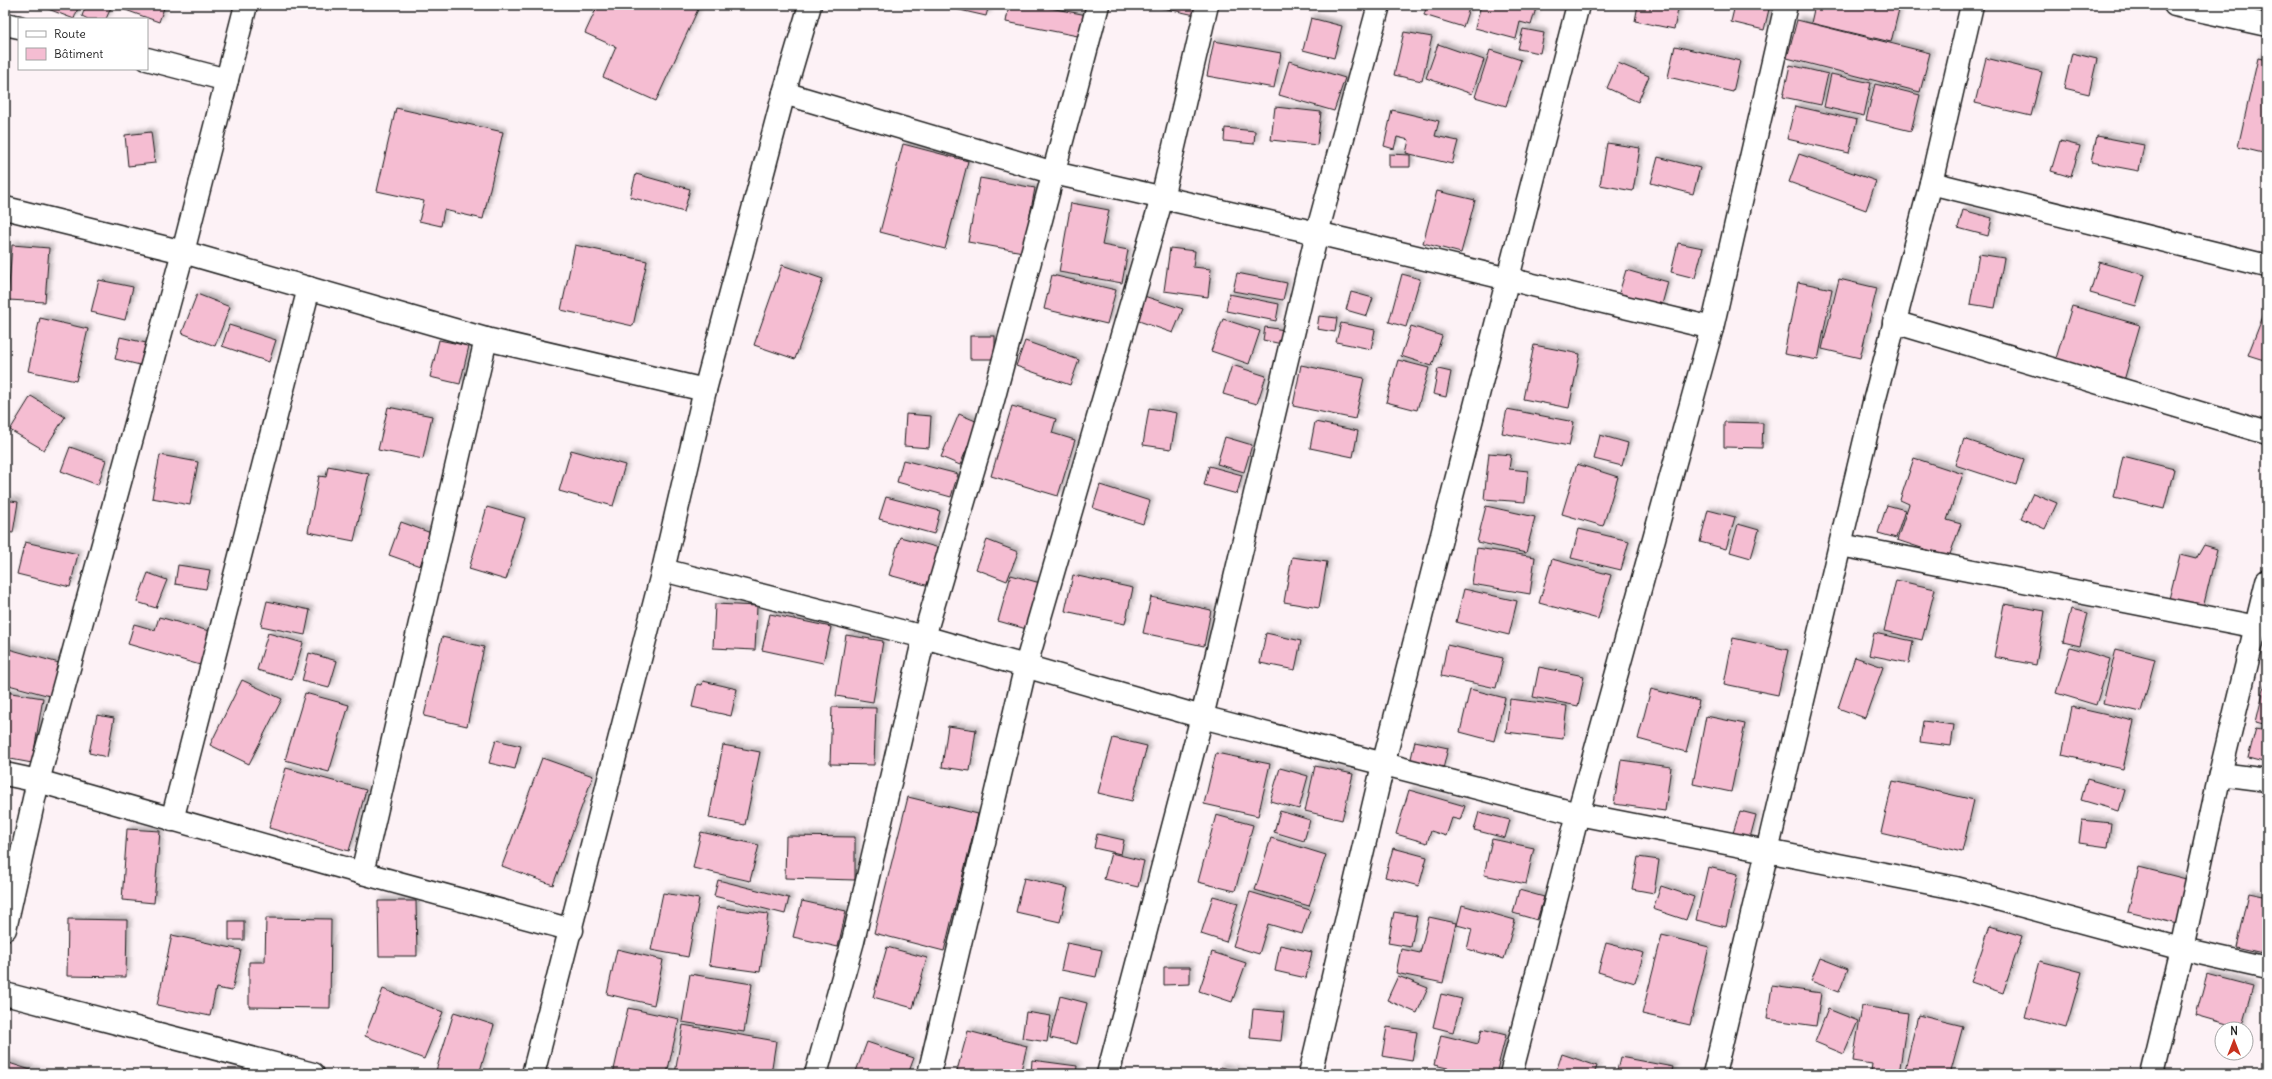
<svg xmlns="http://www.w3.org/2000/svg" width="2272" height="1079" font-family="Delius,sans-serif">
<defs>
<filter id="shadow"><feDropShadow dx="3.5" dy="-3.5" stdDeviation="2" flood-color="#0004"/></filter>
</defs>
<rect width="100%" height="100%" fill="#fdf2f6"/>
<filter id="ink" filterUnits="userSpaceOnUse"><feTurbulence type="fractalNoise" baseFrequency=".025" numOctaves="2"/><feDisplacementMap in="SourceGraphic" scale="8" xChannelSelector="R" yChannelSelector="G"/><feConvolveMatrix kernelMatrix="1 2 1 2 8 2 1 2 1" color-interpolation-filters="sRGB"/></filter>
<g filter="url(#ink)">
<g fill="#f5bdd2" stroke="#1c1c1c" filter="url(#shadow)">
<path d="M38,5H79L74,19Z"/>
<path d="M86,5H112L106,19H88L82,16Z"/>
<path d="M121,5H165L159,22L120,8Z"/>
<path d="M598,5H700L656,101L603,77L616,47L585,33Z"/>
<path d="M938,5H989L986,16Z"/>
<path d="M1009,5H1034L1087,15L1083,37L1006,22Z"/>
<path d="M1149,5H1197L1195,15Z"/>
<path d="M1427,5H1470L1463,27L1424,15Z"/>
<path d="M1481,5H1537L1531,25L1520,22L1516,39L1475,28Z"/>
<path d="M1638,5H1679L1674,29L1635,21Z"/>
<path d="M1735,5H1770L1764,30L1731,22Z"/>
<path d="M1815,5H1900L1891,42L1811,23Z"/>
<path d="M1311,18L1342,26L1334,58L1303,50Z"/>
<path d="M1797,20L1930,53L1920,92L1787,58Z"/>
<path d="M1523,29L1544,33L1540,53L1518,49Z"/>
<path d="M1404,32L1432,37L1422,81L1394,75Z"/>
<path d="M1214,41L1281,53L1274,88L1207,76Z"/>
<path d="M1438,44L1484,60L1472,94L1426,78Z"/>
<path d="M1675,46L1740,61L1733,92L1668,77Z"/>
<path d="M1490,50L1521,60L1506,106L1475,97Z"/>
<path d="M2072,53L2097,59L2089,94L2064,88Z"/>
<path d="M1986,58L2042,72L2031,116L1975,103Z"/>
<path d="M2258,58L2267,60V154L2238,147Z"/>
<path d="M1289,61L1345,78L1334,111L1279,95Z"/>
<path d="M1618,63L1649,76L1638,102L1607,88Z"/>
<path d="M1790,65L1828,74L1821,105L1783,97Z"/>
<path d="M1831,74L1871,83L1864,116L1824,107Z"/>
<path d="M1875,84L1920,95L1911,131L1866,120Z"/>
<path d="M1795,106L1857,120L1849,153L1787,139Z"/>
<path d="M1275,107L1321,112L1317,145L1271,140Z"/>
<path d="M396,108L503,132L483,219L444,210L441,226L419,221L424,201L377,191Z"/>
<path d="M1392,110L1439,121L1435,136L1458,141L1452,164L1406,153L1409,140L1397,137L1394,149L1384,146Z"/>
<path d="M1225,128L1255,131L1254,144L1224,141Z"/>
<path d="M151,132L155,163L128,166L125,135Z"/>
<path d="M2097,136L2144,145L2139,171L2091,162Z"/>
<path d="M2060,141L2080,146L2071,177L2051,171Z"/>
<path d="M1607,143L1640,148L1633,191L1600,185Z"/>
<path d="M903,144L968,161L945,249L880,232Z"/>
<path d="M1389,154L1410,155V167H1389Z"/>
<path d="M1799,154L1876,181L1866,210L1789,182Z"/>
<path d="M1658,157L1700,168L1693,194L1651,183Z"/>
<path d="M636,174L690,189L684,212L630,197Z"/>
<path d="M980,178L1035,188L1023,252L968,242Z"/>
<path d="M1437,191L1475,200L1461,253L1423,243Z"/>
<path d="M1071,203L1109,210L1102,245L1128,250L1122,283L1059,272Z"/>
<path d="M1963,210L1992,218L1988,236L1958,228Z"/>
<path d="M1678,243L1703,248L1695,278L1671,272Z"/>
<path d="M12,245L49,248L45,302L8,300Z"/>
<path d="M575,245L647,261L633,326L561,310Z"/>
<path d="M1170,248L1195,251L1193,267L1211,269L1208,297L1164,291Z"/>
<path d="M1979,254L2004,258L1995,308L1970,304Z"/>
<path d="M2099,262L2145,275L2136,306L2090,293Z"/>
<path d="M782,265L823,279L795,359L754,345Z"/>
<path d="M1626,270L1668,282L1660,312L1617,300Z"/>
<path d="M1237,273L1287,283L1283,300L1233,291Z"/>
<path d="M1402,274L1420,279L1406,327L1389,322Z"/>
<path d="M1052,275L1116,290L1107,324L1044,309Z"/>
<path d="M1839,279L1877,288L1860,358L1822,349Z"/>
<path d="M99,280L133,287L125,320L91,312Z"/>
<path d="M1798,282L1832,289L1818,360L1784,354Z"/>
<path d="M1351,292L1373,298L1367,316L1346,310Z"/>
<path d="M197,294L230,307L215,346L182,333Z"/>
<path d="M1229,294L1279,304L1276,321L1226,311Z"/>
<path d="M1144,296L1183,309L1173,333L1136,320Z"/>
<path d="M2072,306L2140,325L2123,384L2054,365Z"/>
<path d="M2267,306V361L2248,355Z"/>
<path d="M1319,316L1337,318L1335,332L1317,329Z"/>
<path d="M40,318L88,329L76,381L28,371Z"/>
<path d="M1223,319L1260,331L1249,364L1211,351Z"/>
<path d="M1341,323L1375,330L1371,349L1336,342Z"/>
<path d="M229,325L276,340L269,362L222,346Z"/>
<path d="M1411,326L1442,336L1432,366L1401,356Z"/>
<path d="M1265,327L1285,330L1282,344L1263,340Z"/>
<rect x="970" y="336" width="25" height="23"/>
<path d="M120,337L146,343L140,365L115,359Z"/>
<path d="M439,340L469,346L460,384L430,377Z"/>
<path d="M1025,341L1079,360L1070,385L1016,366Z"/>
<path d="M1534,345L1580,354L1569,408L1523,399Z"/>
<path d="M1398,360L1429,368L1417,410L1386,402Z"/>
<path d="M1232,365L1266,376L1257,404L1223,394Z"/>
<path d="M1301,365L1364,378L1355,419L1293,406Z"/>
<path d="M1438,369L1451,372L1446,397L1433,394Z"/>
<path d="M31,396L65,417L44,450L10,430Z"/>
<path d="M1012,406L1056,419L1052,433L1075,440L1058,496L991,476Z"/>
<path d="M388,407L432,416L423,459L378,450Z"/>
<path d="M1149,408L1177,413L1171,449L1143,445Z"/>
<path d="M1507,409L1574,422L1569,446L1502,433Z"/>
<path d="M906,414L931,416L929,448L904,446Z"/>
<path d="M959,414L978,422L960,465L941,457Z"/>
<path d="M1315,422L1358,431L1353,457L1310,448Z"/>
<path d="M1724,422L1763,423L1762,448L1724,447Z"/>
<path d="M1600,435L1628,443L1622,466L1594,459Z"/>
<path d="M1225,437L1252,445L1244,472L1217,464Z"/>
<path d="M1964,439L2024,459L2016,485L1955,465Z"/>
<path d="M70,447L106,460L98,485L61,471Z"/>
<path d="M571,450L625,465L613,506L559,491Z"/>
<path d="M1489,453L1511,455L1509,469L1528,471L1525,502L1484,499Z"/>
<path d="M160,455L198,462L190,505L152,498Z"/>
<path d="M2123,456L2174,469L2164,509L2114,497Z"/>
<path d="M1914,458L1963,474L1947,520L1961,524L1949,557L1897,540L1909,504L1900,500Z"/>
<path d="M903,460L958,474L951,497L897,482Z"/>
<path d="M1577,464L1618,477L1603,526L1562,514Z"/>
<path d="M328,466L369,474L354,541L308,532L319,476L326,477Z"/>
<path d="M1209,466L1242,475L1237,494L1204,485Z"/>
<path d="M1100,485L1150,501L1143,524L1093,508Z"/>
<path d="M2033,493L2057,503L2045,529L2021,518Z"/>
<path d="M886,497L940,511L934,534L879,519Z"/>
<path d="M5,500L18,502L13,533L5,532Z"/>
<path d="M1887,505L1905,510L1896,538L1878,533Z"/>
<path d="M1486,506L1535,517L1526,553L1477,542Z"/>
<path d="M487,507L525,518L506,580L469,569Z"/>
<path d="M1708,510L1735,517L1726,549L1700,542Z"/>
<path d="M401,522L431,533L420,566L389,555Z"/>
<path d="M1738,524L1759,530L1751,558L1730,552Z"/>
<path d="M1579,529L1629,541L1621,570L1571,558Z"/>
<path d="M900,537L943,549L933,587L889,575Z"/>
<path d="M987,540L1018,552L1007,581L976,569Z"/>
<path d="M25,542L78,554L70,587L17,574Z"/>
<path d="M2204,545L2217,549L2203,608L2169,599L2180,555L2196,559Z"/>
<path d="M1477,548L1535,557L1530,594L1472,584Z"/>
<path d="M1292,557L1327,562L1319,608L1284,602Z"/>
<path d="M1552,559L1611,575L1598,619L1539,603Z"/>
<path d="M178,565L210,570L206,589L175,584Z"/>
<path d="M148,573L167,580L156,608L137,602Z"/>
<path d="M1011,575L1044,584L1030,630L998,621Z"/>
<path d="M1073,575L1133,588L1125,624L1065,611Z"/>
<path d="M1896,580L1935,589L1922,640L1884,631Z"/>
<path d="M1464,589L1517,601L1509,635L1456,622Z"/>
<path d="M1151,597L1211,610L1204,646L1143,633Z"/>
<path d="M267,601L310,610L305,635L261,626Z"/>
<path d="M715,604L757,606L755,650L713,648Z"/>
<path d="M2004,604L2045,611L2036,665L1994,657Z"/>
<path d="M2071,609L2088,613L2080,646L2063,642Z"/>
<path d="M770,614L831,627L823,663L762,650Z"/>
<path d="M159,617L209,631L200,665L128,644L134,624L155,630Z"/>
<path d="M268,633L303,643L292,680L257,670Z"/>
<path d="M1266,633L1301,641L1295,670L1260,663Z"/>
<path d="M1874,633L1913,641L1909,663L1869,655Z"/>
<path d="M846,635L883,641L873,702L836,696Z"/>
<path d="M442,637L484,647L467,726L424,716Z"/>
<path d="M1733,638L1788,650L1778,695L1724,684Z"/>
<path d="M1447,645L1503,658L1496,688L1441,676Z"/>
<path d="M2070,647L2110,659L2096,705L2056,693Z"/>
<path d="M5,648L59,663L50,696L5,684Z"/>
<path d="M2116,649L2155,659L2141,712L2103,703Z"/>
<path d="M309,653L337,661L329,688L302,681Z"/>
<path d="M1855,657L1883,667L1865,718L1838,708Z"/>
<path d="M1539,667L1584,676L1578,706L1533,697Z"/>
<path d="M242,680L282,699L249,764L210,745Z"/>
<path d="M703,681L737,689L731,716L692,707L697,684L702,685Z"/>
<path d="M2265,684L2267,685V725L2256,722Z"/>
<path d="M1470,689L1505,698L1494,741L1460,732Z"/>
<path d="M1651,689L1699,701L1686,752L1638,739Z"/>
<path d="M5,692L43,698L32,763L5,758Z"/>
<path d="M305,693L349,705L329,772L285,760Z"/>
<path d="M1510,699L1567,706L1563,739L1506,732Z"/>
<path d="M832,707L876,708L874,765L830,764Z"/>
<path d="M2072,707L2134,721L2123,769L2062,755Z"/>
<path d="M97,715L114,718L107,757L89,753Z"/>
<path d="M1706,716L1745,724L1731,792L1693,784Z"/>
<path d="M1923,721L1954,725L1951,746L1920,742Z"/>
<path d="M948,726L976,730L970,771L942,767Z"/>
<path d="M2256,728L2267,730V763L2248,758Z"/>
<path d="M1113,738L1147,746L1132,801L1098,793Z"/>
<path d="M496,740L521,746L515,769L489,763Z"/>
<path d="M1415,741L1448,748L1443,769L1410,763Z"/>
<path d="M723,745L760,752L745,825L709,818Z"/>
<path d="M1216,753L1270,764L1258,816L1204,804Z"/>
<path d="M542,758L593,776L553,885L502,866Z"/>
<path d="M1621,760L1671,767L1665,811L1614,804Z"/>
<path d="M1315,766L1353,774L1342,820L1305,811Z"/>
<path d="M286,768L366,790L349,851L269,828Z"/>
<path d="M1280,768L1308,776L1299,809L1270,801Z"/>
<path d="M2087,779L2125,790L2119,811L2081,800Z"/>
<path d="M1893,781L1974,800L1962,852L1881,833Z"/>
<path d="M1409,790L1465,806L1460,820L1452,818L1446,836L1431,831L1427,843L1396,834Z"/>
<path d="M908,797L978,814L944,951L874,933Z"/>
<path d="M1280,811L1310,820L1304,841L1274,832Z"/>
<path d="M1740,811L1756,815L1750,838L1733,833Z"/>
<path d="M1479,812L1510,820L1505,838L1474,830Z"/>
<path d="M1216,815L1253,825L1235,891L1198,882Z"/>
<path d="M2082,820L2111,823L2108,847L2079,843Z"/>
<path d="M127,829L160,831L154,903L122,900Z"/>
<path d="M701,832L759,845L750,881L693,868Z"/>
<path d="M1097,834L1124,840L1121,854L1094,848Z"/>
<path d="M786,836L855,837V880L785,878Z"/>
<path d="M1271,838L1326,855L1309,906L1255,890Z"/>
<path d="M1492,839L1534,848L1526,884L1484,875Z"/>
<path d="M1393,848L1427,857L1419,886L1385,877Z"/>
<path d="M1111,853L1144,861L1138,887L1104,879Z"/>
<path d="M1638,857L1659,860L1654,893L1632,889Z"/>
<path d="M1708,867L1738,874L1726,927L1696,920Z"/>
<path d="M2139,867L2190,880L2178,924L2128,912Z"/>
<path d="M1024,878L1068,888L1060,922L1016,912Z"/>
<path d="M718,880L789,898L785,914L714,896Z"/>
<path d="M1661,886L1694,897L1686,920L1653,909Z"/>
<path d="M1519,890L1544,897L1537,920L1513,913Z"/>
<path d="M1250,892L1310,910L1302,934L1268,924L1259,954L1233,946Z"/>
<path d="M663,893L699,899L688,957L651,950Z"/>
<path d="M2248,893L2267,897V954L2236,947Z"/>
<path d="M1213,896L1238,903L1226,942L1201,934Z"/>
<path d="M378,901H416L417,956H379Z"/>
<path d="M802,901L846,911L838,947L793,937Z"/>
<path d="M1462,905L1515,920L1504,959L1467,949L1472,929L1457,925Z"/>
<path d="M717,907L768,914L760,972L709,965Z"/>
<path d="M1394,912L1417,916L1411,947L1388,943Z"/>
<path d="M1429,917L1456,923L1443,983L1396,973L1401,949L1420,953Z"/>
<path d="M266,918L331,919L330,1008L249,1007V962H265Z"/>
<path d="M68,919L127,920L126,977L67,976Z"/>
<rect x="229" y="921" width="15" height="19"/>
<path d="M1990,926L2022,936L2003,993L1971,982Z"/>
<path d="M172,935L241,950L232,991L216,988L210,1016L157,1005Z"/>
<path d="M1662,935L1709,947L1690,1025L1642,1014Z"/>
<path d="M1067,943L1102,950L1096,977L1061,970Z"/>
<path d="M1606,943L1644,953L1635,983L1598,972Z"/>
<path d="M1280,945L1312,952L1306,978L1275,971Z"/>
<path d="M887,947L927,958L913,1008L873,997Z"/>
<path d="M617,949L663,960L654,1005L607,994Z"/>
<path d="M1212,952L1246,963L1232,1002L1199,991Z"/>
<path d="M1820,958L1848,969L1839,992L1811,981Z"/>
<path d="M2040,961L2082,972L2066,1028L2025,1017Z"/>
<path d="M1164,967H1190V984L1164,985Z"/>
<path d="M690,974L752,984L744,1032L682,1022Z"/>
<path d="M2207,974L2253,986L2241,1028L2196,1015Z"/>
<path d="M1398,976L1428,988L1417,1013L1387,1000Z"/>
<path d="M1772,986L1821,993L1816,1026L1767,1019Z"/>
<path d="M383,989L443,1012L424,1059L365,1036Z"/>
<path d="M1441,994L1462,999L1453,1032L1433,1027Z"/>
<path d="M1060,996L1087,1003L1077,1044L1050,1038Z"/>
<path d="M1862,1006L1908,1013L1899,1074L1871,1071L1872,1064L1853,1061Z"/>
<path d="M628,1008L679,1019L667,1074H613Z"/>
<path d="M1253,1009L1284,1012L1281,1041L1250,1038Z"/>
<path d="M1828,1009L1858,1021L1844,1054L1815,1042Z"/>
<path d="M454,1012L494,1025L479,1074H435Z"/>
<path d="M1026,1012L1051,1016L1047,1042L1022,1038Z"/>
<path d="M1918,1015L1963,1026L1950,1074H1904Z"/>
<path d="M683,1025L776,1041L771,1074H675Z"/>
<path d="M1387,1027L1417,1032L1412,1061L1382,1056Z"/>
<path d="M1482,1029L1506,1035L1496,1074H1474L1434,1065L1441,1035L1478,1044Z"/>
<path d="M968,1031L1027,1046L1020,1074H956Z"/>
<path d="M867,1042L914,1058L908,1074H855Z"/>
<path d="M1562,1054L1597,1066L1594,1074H1555Z"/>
<path d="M1620,1057L1673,1067L1671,1074H1616Z"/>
<path d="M1032,1060L1077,1066L1076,1074H1031Z"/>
<path d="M6,1062L43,1074H5Z"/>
<path d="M1220,1067L1247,1074H1218Z"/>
</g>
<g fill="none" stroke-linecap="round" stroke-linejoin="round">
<g stroke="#1c1c1c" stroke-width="25">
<g id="minor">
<path d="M2175,5L2267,25"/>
<path d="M5,24L19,27"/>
<path d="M147,59L227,80"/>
<path d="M784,93L1054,173L1317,233L1712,328"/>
<path d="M1931,183L2267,266"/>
<path d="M5,208L183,252L486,339L705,390"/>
<path d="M1894,322L2267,433"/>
<path d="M1841,545L2257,627"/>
<path d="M663,570L924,637L1202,717L1578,814L1956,888L2182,949L2267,968"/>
<path d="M5,774L38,781L362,873L572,930"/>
<path d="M2220,774L2267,780"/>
<path d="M172,820L309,288"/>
<path d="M362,873L486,339"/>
<path d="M5,929L38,781L183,252L246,5"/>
<path d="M5,994L313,1074"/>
<path d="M533,1074L663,570L705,390L784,93L810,5"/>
<path d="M816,1074L853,941L924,637L987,423L1098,5"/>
<path d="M929,1074L1026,665L1162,198L1207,5"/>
<path d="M1108,1074L1202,717L1317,233L1379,5"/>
<path d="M1310,1074L1383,765L1578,5"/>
<path d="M1511,1074L1578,814L1712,328L1786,5"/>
<path d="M1714,1074L1875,398L1931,183L1972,5"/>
<path d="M2152,1074L2182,949L2220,774L2267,581"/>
</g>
</g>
<use href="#minor" stroke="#fff" stroke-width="22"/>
</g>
</g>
<rect width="2272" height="1079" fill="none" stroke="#fff" stroke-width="20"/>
<rect x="10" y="10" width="2252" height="1059" fill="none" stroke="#1c1c1c" stroke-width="1.5" filter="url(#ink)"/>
<rect x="18" y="18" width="130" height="52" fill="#ffffff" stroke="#a4a4a4"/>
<rect x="26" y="31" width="20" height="6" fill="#ffffff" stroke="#a4a4a4"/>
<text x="54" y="38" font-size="12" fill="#1c1c1c">Route</text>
<rect x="26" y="48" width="20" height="12" fill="#f5bdd2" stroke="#a4a4a4"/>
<text x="54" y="58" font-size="12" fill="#1c1c1c">Bâtiment</text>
<g transform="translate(2234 1041)"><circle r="19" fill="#ffffff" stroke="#a4a4a4"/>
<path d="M0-3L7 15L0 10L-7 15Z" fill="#c8321e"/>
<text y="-6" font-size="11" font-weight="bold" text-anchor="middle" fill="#1c1c1c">N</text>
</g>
</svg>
